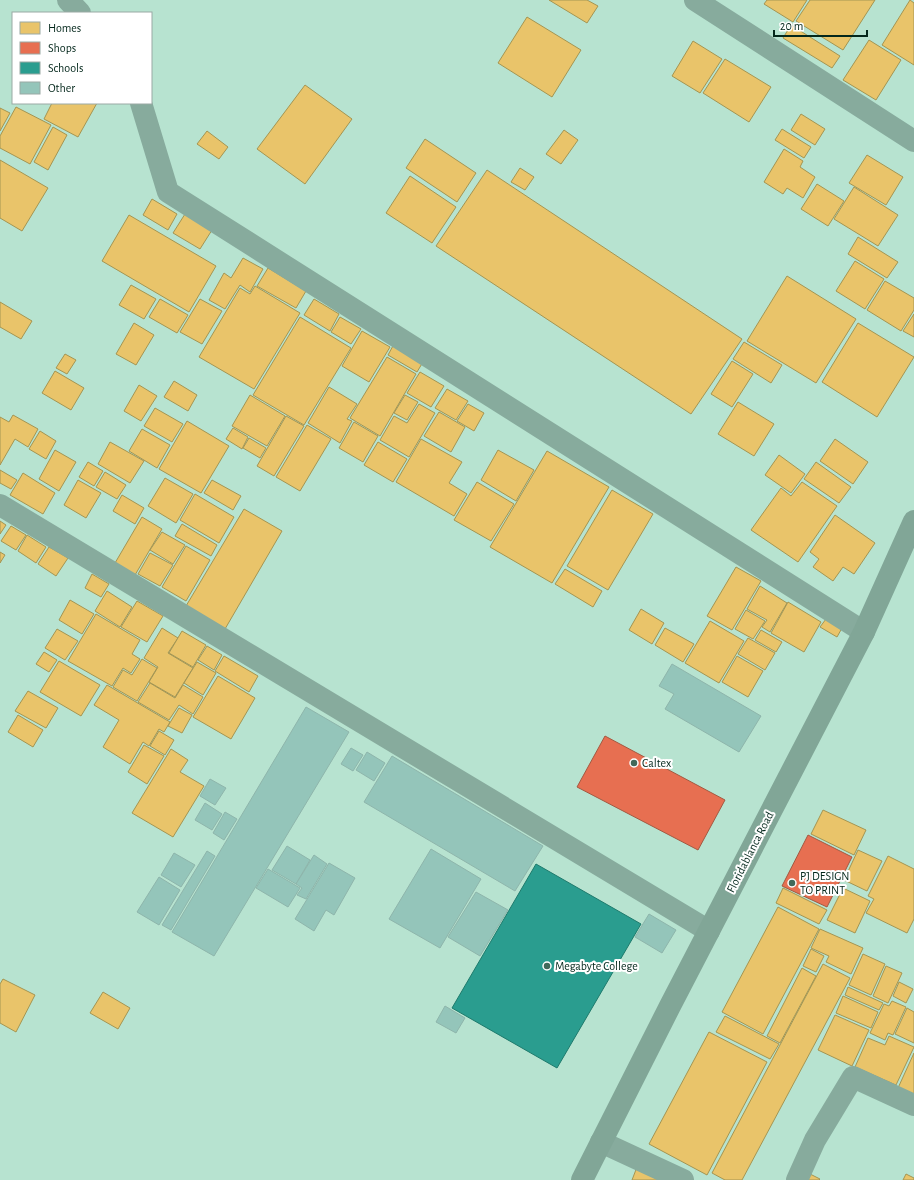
<svg xmlns="http://www.w3.org/2000/svg" width="914" height="1180" font-family="'Alegreya Sans',sans-serif">
<rect width="100%" height="100%" fill="#b7e3d0"/>
<g fill="#e9c46a" stroke="#a49552">
<path d="M549,0H587L598,6L587,23Z"/>
<path d="M767,0H807L793,22L764,4Z"/>
<path d="M810,0H875L843,50L796,21Z"/>
<path d="M910,0L914,3V65L882,45Z"/>
<path d="M527,17L581,50L552,97L498,63Z"/>
<path d="M791,25L840,56L832,68L783,38Z"/>
<path d="M869,40L901,60L876,100L843,80Z"/>
<path d="M693,41L722,59L700,93L672,76Z"/>
<path d="M725,59L771,87L749,122L703,93Z"/>
<path d="M305,85L352,119L305,184L257,149Z"/>
<path d="M52,103H97L78,137L44,119Z"/>
<path d="M16,107L51,125L30,164L0,148V136Z"/>
<path d="M0,108L10,113L0,131Z"/>
<path d="M801,114L825,129L815,145L791,130Z"/>
<path d="M53,127L67,135L48,170L34,162Z"/>
<path d="M782,129L811,147L804,158L775,140Z"/>
<path d="M564,130L578,140L561,164L546,154Z"/>
<path d="M207,131L228,147L219,159L197,144Z"/>
<path d="M425,139L476,173L457,202L406,168Z"/>
<path d="M784,149L803,161L800,167L815,177L803,198L787,188L783,194L764,182Z"/>
<path d="M867,155L903,177L886,205L849,183Z"/>
<path d="M0,160L48,188L22,231L0,218Z"/>
<path d="M520,168L534,177L525,190L511,182Z"/>
<path d="M487,170L742,339L691,414L436,246Z"/>
<path d="M410,176L456,207L432,243L386,213Z"/>
<path d="M817,184L844,201L828,226L801,209Z"/>
<path d="M854,187L898,215L878,246L834,219Z"/>
<path d="M152,199L177,214L168,230L143,215Z"/>
<path d="M185,214L212,230L200,249L173,233Z"/>
<path d="M129,215L216,266L189,312L102,261Z"/>
<path d="M858,237L898,262L887,278L848,254Z"/>
<path d="M243,258L263,269L250,292L240,285L225,309L209,300L224,273L231,278Z"/>
<path d="M855,261L884,279L865,309L836,291Z"/>
<path d="M268,268L306,291L296,308L257,286Z"/>
<path d="M787,276L856,319L816,383L747,341Z"/>
<path d="M885,281L914,298V310L901,331L867,310Z"/>
<path d="M131,285L156,299L144,319L119,305Z"/>
<path d="M255,286L300,313L254,389L199,357L240,288L250,294Z"/>
<path d="M160,299L188,315L177,333L149,317Z"/>
<path d="M200,299L222,311L202,344L180,332Z"/>
<path d="M314,299L339,314L330,331L304,315Z"/>
<path d="M0,302L32,321L21,339L0,327Z"/>
<path d="M914,314V337L903,331Z"/>
<path d="M300,317L351,348L304,425L253,395Z"/>
<path d="M340,317L361,329L351,344L331,332Z"/>
<path d="M134,323L154,335L136,365L116,354Z"/>
<path d="M858,323L914,357L877,417L822,382Z"/>
<path d="M362,331L390,347L369,382L342,366Z"/>
<path d="M744,342L782,365L771,383L733,359Z"/>
<path d="M394,344L423,362L417,372L388,355Z"/>
<path d="M65,354L76,360L67,374L56,368Z"/>
<path d="M387,357L416,374L380,436L350,418Z"/>
<path d="M732,361L753,374L732,407L711,394Z"/>
<path d="M55,371L84,388L71,410L42,393Z"/>
<path d="M420,372L444,386L431,407L407,393Z"/>
<path d="M174,381L197,395L188,411L164,397Z"/>
<path d="M139,385L157,396L141,421L124,411Z"/>
<path d="M329,387L357,404L347,419L352,421L340,443L308,423Z"/>
<path d="M447,389L468,401L456,420L435,408Z"/>
<path d="M250,395L285,416L267,446L232,426Z"/>
<path d="M405,395L418,402L407,420L394,413Z"/>
<path d="M738,402L774,424L754,456L718,434Z"/>
<path d="M419,404L435,413L409,457L380,440L394,416L407,423Z"/>
<path d="M468,404L484,413L474,431L457,421Z"/>
<path d="M155,408L183,424L172,442L144,426Z"/>
<path d="M439,412L465,427L451,452L424,436Z"/>
<path d="M13,415L38,429L28,447L15,439L0,465V417L9,422Z"/>
<path d="M286,416L304,426L274,476L257,466Z"/>
<path d="M187,421L229,446L201,493L159,469Z"/>
<path d="M354,422L378,436L363,462L339,448Z"/>
<path d="M307,425L331,439L300,491L276,477Z"/>
<path d="M233,428L248,437L242,449L226,439Z"/>
<path d="M142,429L170,445L157,468L129,451Z"/>
<path d="M40,431L56,441L46,459L29,449Z"/>
<path d="M249,438L266,448L260,458L243,448Z"/>
<path d="M421,439L462,462L449,483L467,494L454,516L396,482Z"/>
<path d="M835,439L868,462L853,484L820,461Z"/>
<path d="M110,442L144,461L130,483L98,464Z"/>
<path d="M378,442L407,459L393,482L364,465Z"/>
<path d="M55,450L76,462L59,491L39,479Z"/>
<path d="M498,450L534,470L516,501L481,480Z"/>
<path d="M547,451L609,487L552,583L490,547Z"/>
<path d="M779,455L805,474L791,493L765,475Z"/>
<path d="M88,462L103,471L94,486L79,477Z"/>
<path d="M816,462L851,487L839,503L804,479Z"/>
<path d="M0,470L17,480L11,489L0,483Z"/>
<path d="M105,472L126,485L117,499L96,487Z"/>
<path d="M23,473L55,493L43,514L10,495Z"/>
<path d="M165,478L193,494L176,523L148,506Z"/>
<path d="M78,480L101,493L86,518L64,505Z"/>
<path d="M212,480L241,496L233,510L204,493Z"/>
<path d="M477,482L514,504L491,541L454,520Z"/>
<path d="M802,482L837,506L798,562L751,530L781,488L791,496Z"/>
<path d="M612,490L653,514L608,590L567,566Z"/>
<path d="M195,494L234,517L219,543L180,520Z"/>
<path d="M122,495L144,508L135,524L113,511Z"/>
<path d="M244,509L282,531L225,629L186,606Z"/>
<path d="M835,515L875,543L854,574L843,567L833,581L813,567L819,559L810,552Z"/>
<path d="M142,517L162,529L135,575L115,563Z"/>
<path d="M0,521L6,525L0,534Z"/>
<path d="M182,524L217,545L211,556L175,536Z"/>
<path d="M11,526L26,535L16,550L1,541Z"/>
<path d="M162,532L185,545L173,564L150,550Z"/>
<path d="M27,535L46,547L36,563L18,551Z"/>
<path d="M186,546L210,560L186,601L162,587Z"/>
<path d="M49,547L68,558L56,576L38,564Z"/>
<path d="M0,552L5,555L0,563Z"/>
<path d="M150,553L173,565L160,586L138,574Z"/>
<path d="M736,567L761,581L732,630L707,616Z"/>
<path d="M565,569L602,591L593,607L555,584Z"/>
<path d="M92,574L109,584L101,597L85,588Z"/>
<path d="M760,586L787,603L770,632L762,627L767,620L747,609Z"/>
<path d="M107,591L132,607L120,627L95,611Z"/>
<path d="M70,600L94,614L82,634L59,620Z"/>
<path d="M137,601L163,616L147,642L121,627Z"/>
<path d="M788,602L821,622L804,652L771,633Z"/>
<path d="M641,609L664,623L652,644L629,630Z"/>
<path d="M746,610L765,621L753,639L735,629Z"/>
<path d="M96,614L140,640L132,654L140,659L131,673L123,668L112,686L68,661Z"/>
<path d="M826,619L842,628L837,637L820,627Z"/>
<path d="M710,621L744,641L719,683L685,663Z"/>
<path d="M162,628L178,638L168,653L193,668L175,697L149,682L158,667L144,658Z"/>
<path d="M665,628L694,644L683,662L655,645Z"/>
<path d="M57,629L78,641L65,660L45,648Z"/>
<path d="M761,630L782,642L776,652L755,640Z"/>
<path d="M182,631L206,645L193,667L169,653Z"/>
<path d="M748,638L775,653L765,670L738,654Z"/>
<path d="M207,646L222,655L214,670L198,660Z"/>
<path d="M44,652L57,660L49,672L36,664Z"/>
<path d="M224,656L258,676L249,692L215,671Z"/>
<path d="M737,656L763,671L748,697L722,682Z"/>
<path d="M142,659L157,668L137,701L113,687L123,670L132,675Z"/>
<path d="M59,661L100,685L81,716L40,692Z"/>
<path d="M197,662L216,673L203,695L184,683Z"/>
<path d="M218,676L255,698L231,739L193,717Z"/>
<path d="M150,683L175,698L183,685L203,697L193,714L179,705L169,720L138,702Z"/>
<path d="M107,685L170,722L164,732L159,729L149,746L143,742L130,764L103,747L119,720L94,705Z"/>
<path d="M28,691L58,708L46,728L15,711Z"/>
<path d="M179,708L192,715L182,733L168,726Z"/>
<path d="M18,715L43,730L33,747L8,732Z"/>
<path d="M159,731L174,740L165,755L150,746Z"/>
<path d="M144,745L164,756L147,784L128,772Z"/>
<path d="M171,749L188,760L180,772L204,786L173,837L132,813Z"/>
<path d="M823,810L866,830L854,855L811,834Z"/>
<path d="M858,850L882,861L867,891L844,880Z"/>
<path d="M888,856L914,869V919L907,933L866,913L874,899L868,896Z"/>
<path d="M783,888L827,910L819,924L776,903Z"/>
<path d="M843,888L870,901L855,933L827,920Z"/>
<path d="M778,907L819,929L763,1034L722,1012Z"/>
<path d="M820,929L863,948L851,974L826,962L829,956L811,948Z"/>
<path d="M811,949L824,956L816,972L803,966Z"/>
<path d="M863,954L885,964L871,995L849,985Z"/>
<path d="M823,964L850,978L742,1180H725L712,1173Z"/>
<path d="M886,966L902,973L888,1003L873,996Z"/>
<path d="M802,968L816,976L780,1043L767,1036Z"/>
<path d="M3,979L35,995L16,1032L0,1023V984Z"/>
<path d="M899,982L913,989L906,1003L893,996Z"/>
<path d="M848,987L883,1003L879,1010L845,995Z"/>
<path d="M103,992L130,1008L118,1029L90,1013Z"/>
<path d="M843,996L878,1012L871,1028L836,1013Z"/>
<path d="M892,1001L906,1007L893,1035L888,1033L885,1040L870,1033L884,1004L889,1006Z"/>
<path d="M907,1008L914,1012V1043L895,1034Z"/>
<path d="M835,1015L869,1030L852,1066L818,1050Z"/>
<path d="M725,1016L779,1044L770,1059L716,1032Z"/>
<path d="M709,1032L767,1062L707,1175L649,1144Z"/>
<path d="M889,1036L914,1047L896,1085L855,1067L868,1038L885,1045Z"/>
<path d="M914,1053V1095L898,1088Z"/>
<path d="M637,1167L671,1180H632Z"/>
<path d="M806,1172L820,1179L819,1180H802Z"/>
<path d="M906,1174L914,1178V1180H903Z"/>
</g>
<g fill="#e76f51" stroke="#a35941">
<path d="M605,736L725,800L698,850L577,787Z"/>
<path d="M808,835L852,857L827,907L782,886Z"/>
</g>
<path fill="#2a9d8f" stroke="#1e7a6c" d="M536,864L641,924L557,1068L452,1008Z"/>
<g fill="#94c5ba" stroke="#8eb5ab">
<path d="M672,664L761,716L739,752L665,709L674,694L659,686Z"/>
<path d="M306,707L349,732L214,956L172,932Z"/>
<path d="M351,748L363,755L353,771L341,764Z"/>
<path d="M367,752L385,763L374,781L356,770Z"/>
<path d="M392,756L543,846L515,891L364,802Z"/>
<path d="M210,779L226,788L215,805L200,796Z"/>
<path d="M205,803L222,814L212,830L195,820Z"/>
<path d="M225,812L237,819L224,840L213,833Z"/>
<path d="M287,846L310,860L296,884L272,870Z"/>
<path d="M431,849L481,879L440,948L389,919Z"/>
<path d="M207,851L215,856L171,930L162,925Z"/>
<path d="M174,853L195,865L181,887L161,875Z"/>
<path d="M314,855L327,864L306,899L297,895L302,888L296,884Z"/>
<path d="M329,863L355,878L334,915L326,910L314,931L295,919Z"/>
<path d="M268,869L300,888L288,907L256,888Z"/>
<path d="M159,877L180,890L159,925L137,912Z"/>
<path d="M476,892L508,910L480,956L448,937Z"/>
<path d="M649,914L676,930L662,953L635,937Z"/>
<path d="M445,1006L465,1018L456,1033L436,1022Z"/>
</g>
<g fill="none" stroke-linecap="round" stroke-linejoin="round">
<g stroke="#87ab9d" stroke-width="22">
<path d="M68,0L80,13"/>
<path d="M695,0L914,141"/>
<path d="M141,103L168,192L864,632"/>
<path d="M0,505L709,931"/>
<path d="M601,1142L683,1180"/>
<path d="M797,1180L815,1140L853,1077L914,1105"/>
</g>
<path stroke="#81a697" stroke-width="22" d="M582,1180L670,1006L864,632L914,521"/>
</g>
<g fill="#42695a" stroke="#fff" stroke-width="1.5">
<circle cx="634" cy="763" r="4"/>
<circle cx="792" cy="883" r="4"/>
<circle cx="547" cy="966" r="4"/>
</g>
<g text-anchor="middle" stroke-width="4" stroke-linejoin="round" paint-order="stroke">
<g font-size="12" fill="#03271b" stroke="#fff" text-anchor="start">
<text x="642" y="767">Caltex</text>
<text x="800" y="880">PJ DESIGN<tspan x="800" dy="14">TO PRINT</tspan></text>
<text x="555" y="970">Megabyte College</text>
</g>
<g font-size="12" fill="#03271b" stroke="#fff">
<text transform="translate(750 852) rotate(-63)" y="4">Floridablanca Road</text>
</g>
</g>
<rect x="12" y="12" width="140" height="92" fill="#ffffff" stroke="#9aa9a4"/>
<rect x="20" y="22" width="20" height="12" fill="#e9c46a" stroke="#9aa9a4"/>
<text x="48" y="32" font-size="12" fill="#03271b">Homes</text>
<rect x="20" y="42" width="20" height="12" fill="#e76f51" stroke="#9aa9a4"/>
<text x="48" y="52" font-size="12" fill="#03271b">Shops</text>
<rect x="20" y="62" width="20" height="12" fill="#2a9d8f" stroke="#9aa9a4"/>
<text x="48" y="72" font-size="12" fill="#03271b">Schools</text>
<rect x="20" y="82" width="20" height="12" fill="#94c5ba" stroke="#9aa9a4"/>
<text x="48" y="92" font-size="12" fill="#03271b">Other</text>
<path d="M774 30v6h93v-6" fill="none" stroke="#03271b" stroke-width="2"/>
<text x="780" y="30" font-size="12" fill="#03271b" stroke="#ffffff" stroke-width="3" paint-order="stroke">20 m</text>
</svg>
